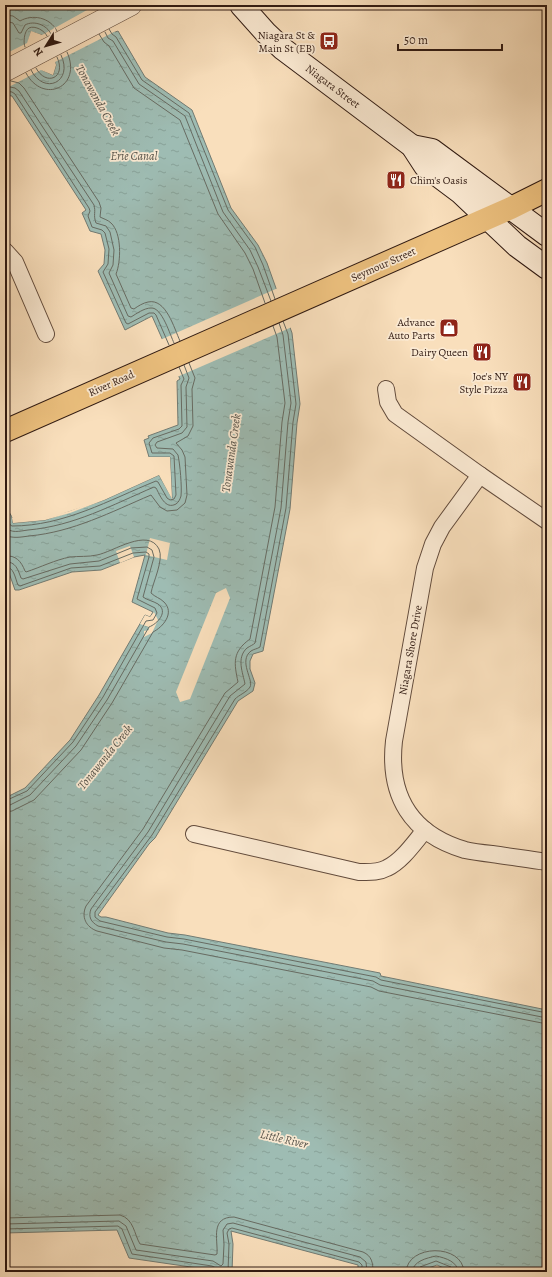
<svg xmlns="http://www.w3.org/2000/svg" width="552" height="1277" font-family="Alegreya,serif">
<defs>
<pattern id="water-ripples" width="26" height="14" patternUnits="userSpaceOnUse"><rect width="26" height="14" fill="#9ebcb3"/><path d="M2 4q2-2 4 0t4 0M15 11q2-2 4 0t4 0" fill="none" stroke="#88a199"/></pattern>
</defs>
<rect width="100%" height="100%" fill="#f9dfbc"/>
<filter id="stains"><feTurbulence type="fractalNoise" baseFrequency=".005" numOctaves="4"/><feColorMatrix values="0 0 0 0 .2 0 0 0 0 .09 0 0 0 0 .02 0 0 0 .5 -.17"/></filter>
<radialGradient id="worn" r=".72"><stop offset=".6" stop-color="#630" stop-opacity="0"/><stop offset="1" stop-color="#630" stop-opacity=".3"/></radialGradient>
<path fill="url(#water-ripples)" stroke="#727b73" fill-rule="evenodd" d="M5,5H101L115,32L118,31L145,77L192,110L231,208L258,245L267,263L292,333L300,404L297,423L290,509L263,651L253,654L250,661V669L255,683L253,691L238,701L155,838L149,844L98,915L101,917H106L168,933L185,935L380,973L381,976L547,1010V1272H453L437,1265L420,1271L422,1272H358V1265L231,1231L233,1244L232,1272H225L129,1258L117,1230L5,1233V798L25,788L70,740L99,695L145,615L150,617L153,612L132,602L145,555L134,557L101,570L72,572L19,590H15L8,570L5,571V510C11,512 12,517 13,523L45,520L104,500L159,475L172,498L170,457H149L144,440L149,438L148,436L178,425L177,381L180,379L152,316L125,330L98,271L104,264L105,250L101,234L90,231L82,213L86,210L12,96L5,95V35L9,34L5,27ZM31,32L42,35L56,65L53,75L42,70L28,43Z"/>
<g fill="#f9dfbc" fill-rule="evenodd">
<path d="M96,5H103L116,30H118L55,62L56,65L53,75L41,70L5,89V54L27,43L31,31L42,35ZM32,34L41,36L54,65L52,73L44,70L30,43Z"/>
<path d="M278,288L292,327L177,377L160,340Z"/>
<path d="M149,457H170L172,499L159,475L104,500L70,513L45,520L13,523L12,518H14V520L44,518L70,511L103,498L158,473L161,474L170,491L168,459H149Z"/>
<path d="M150,538L170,543L167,560L146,555Z"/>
<path d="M130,546L134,557L120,563L116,551Z"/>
<path d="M226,588L230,598L190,699L180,702L176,692L216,593Z"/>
<path d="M154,612L158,620L152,633L144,637V631L149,630V627L140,624L145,615L150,617Z"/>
</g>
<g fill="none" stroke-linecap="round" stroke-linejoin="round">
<g stroke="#676b62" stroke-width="1">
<path d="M5,15L13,16L20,21C32,14 50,17 57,31"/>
<path d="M5,21L13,23L19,33H21L25,25C34,20 47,25 51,34"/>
<path d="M109,29L112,34L116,37L142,80L189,113L228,210L255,247L263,265L275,299"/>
<path d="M105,32L108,38L113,41L139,84L185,116L223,212L250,250L258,267L271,301"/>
<path d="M99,34L104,42L109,46L134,88L180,120L218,214L245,253L253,269L265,303"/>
<path d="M25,47C23,43 24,31 29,28C35,25 45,31 47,36"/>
<path d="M36,68C46,87 67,78 57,57"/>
<path d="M31,70C44,96 74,82 61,55"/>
<path d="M26,73C43,105 83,87 67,52"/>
<path d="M11,81L19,83L24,88L99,202L101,208L100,217C104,219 108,220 111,223C122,233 121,262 116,274L131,308L134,309C138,306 143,303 148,302C166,298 174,328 180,341"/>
<path d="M5,86L15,88L19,91L94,205C96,212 93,215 96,223L106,226L110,232L114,250L113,265L109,273L128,316L131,317C136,314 144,308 151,308C162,307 170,335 174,343"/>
<path d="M5,91L12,92L15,94L89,208L90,211L88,216L92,227L102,230L105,233L109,249L108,264L103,272L126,323L128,324L149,313H154L156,315L169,345"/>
<path d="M283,321L288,334L296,404L293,422L286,508L260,647C257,649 254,649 251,651C238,661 254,680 250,687C247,692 239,695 235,699L152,835L95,912V917L100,921L167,937L184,939L376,977L381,980L547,1013"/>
<path d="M279,323L283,335L291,403L288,422L281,508L255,643C253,645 250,646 247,648C236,658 243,673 245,684L230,696L148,832L91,909C88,917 91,922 98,926L166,942L183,944L373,981L380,985L547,1018"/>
<path d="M273,326L277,337L285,403L282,422L275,507L250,639C232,652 234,663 238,682L225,693L143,829L86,906C81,917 86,927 97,931L164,948L182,950L371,987L379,991L547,1024"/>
<path d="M5,514C9,518 7,524 12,526C64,526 109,500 156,481L158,482L167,498L170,500L174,499L176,495L174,456L170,453H152L149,443L153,438L179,429L182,426L181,385L184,379L179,367"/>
<path d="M5,527C11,534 20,531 28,530C74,526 112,505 154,487L156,488C160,495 165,510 176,504C179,502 180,499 181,496C182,487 180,464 178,455L173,449L157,448L155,445L157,442L182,433L187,427L186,387L189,378L184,365"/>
<path d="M5,535C13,539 21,537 29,536C73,532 111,512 151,495L160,507L167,511L177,510L185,503L187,495L185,457L182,450L176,443L188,436L193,426L192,389L195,378L189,363"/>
<path d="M5,556C16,555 21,561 25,571L26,572C41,567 55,560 70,557C79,556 88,557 97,555C113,552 148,527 159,549C164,560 153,582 151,593C155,597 160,598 164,602C175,613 163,627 153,632L112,703L81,750L34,800L12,811L5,812"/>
<path d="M5,562C16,561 18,570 21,578L23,579L70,564L99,561L131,548L147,547L152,550L154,557L143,597C147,600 153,601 158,604C169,612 157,624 149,627L107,700L76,746L30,795L10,805L5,806"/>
<path d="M5,567C14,566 15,578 18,585L20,586L71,568L100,566L133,553L146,552L149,554V557L137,599L155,608L157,613L153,620L146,621L103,697L73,742L27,791L5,801"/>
<path d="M5,1218L120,1215C134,1219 134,1234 140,1244L215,1255L217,1254C218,1239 210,1217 234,1217L363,1252C372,1256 373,1263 373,1272"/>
<path d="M5,1224L119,1221L126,1226L136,1250L213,1261L221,1266L223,1264L224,1244L223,1230L227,1224L233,1223L360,1257L366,1262L367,1272"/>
<path d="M5,1229L118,1226L122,1229L132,1254L212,1266L216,1268V1272"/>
<path d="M228,1272L229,1244L227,1233L229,1229L232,1228L359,1262L362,1265V1272"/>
<path d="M406,1272C407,1244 463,1243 464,1272"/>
<path d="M412,1272C413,1261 427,1258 436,1256C446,1258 458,1262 458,1272"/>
<path d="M417,1272L420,1267L436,1261L451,1267L453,1272"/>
</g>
<g stroke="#624b3c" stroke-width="18">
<g id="minor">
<path d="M5,251L15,262L46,334"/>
<path d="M386,389L388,402L395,414L480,475"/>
<path d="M547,521L480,475L442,527L433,544L425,568L394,741C388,796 411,834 465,850C474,852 483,853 492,854C511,857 529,859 547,862"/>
<path d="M194,834L359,872C368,872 378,873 387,868C402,861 414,843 425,830"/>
</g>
</g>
<g stroke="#624b3c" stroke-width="22">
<path id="tertiary" d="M5,71L131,5"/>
</g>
<g stroke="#301a12" stroke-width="24">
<g id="secondary">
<path d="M241,5L266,33L283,49L412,146L425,166L461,193L517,246L547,268"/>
<path d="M412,146L432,150L547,235"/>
</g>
</g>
<g stroke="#301a12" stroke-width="24">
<path id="primary" d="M5,431L511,208L547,190"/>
</g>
<use href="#minor" stroke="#fbead3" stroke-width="16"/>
<use href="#tertiary" stroke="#fbead3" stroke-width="21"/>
<use href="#secondary" stroke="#fbead3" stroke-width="22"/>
<use href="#primary" stroke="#ecc07e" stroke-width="22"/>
</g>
<defs>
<g id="bus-square" transform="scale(1)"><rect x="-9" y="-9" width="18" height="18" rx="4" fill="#8f2418" stroke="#fbead3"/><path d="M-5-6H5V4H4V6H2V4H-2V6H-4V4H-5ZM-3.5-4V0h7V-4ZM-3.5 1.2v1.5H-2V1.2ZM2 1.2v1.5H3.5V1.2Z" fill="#fff"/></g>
<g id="restaurant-square" transform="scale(1)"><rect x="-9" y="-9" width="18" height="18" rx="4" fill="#8f2418" stroke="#fbead3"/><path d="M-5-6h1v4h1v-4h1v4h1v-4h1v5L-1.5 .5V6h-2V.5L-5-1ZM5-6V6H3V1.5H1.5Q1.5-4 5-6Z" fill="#fff"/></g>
<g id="shop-square" transform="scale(1)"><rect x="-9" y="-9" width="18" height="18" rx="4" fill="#8f2418" stroke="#fbead3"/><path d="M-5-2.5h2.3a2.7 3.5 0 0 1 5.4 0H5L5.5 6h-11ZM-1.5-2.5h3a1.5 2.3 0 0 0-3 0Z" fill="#fff"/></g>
</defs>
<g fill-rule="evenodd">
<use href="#bus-square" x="329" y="41"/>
<use href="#restaurant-square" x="396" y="180"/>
<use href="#shop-square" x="449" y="328"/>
<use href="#restaurant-square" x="482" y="352"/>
<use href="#restaurant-square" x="522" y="382"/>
</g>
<g text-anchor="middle" stroke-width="3.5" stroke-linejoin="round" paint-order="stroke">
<g font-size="11" fill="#301a12" stroke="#fbead3" text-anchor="end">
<text x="315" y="39">Niagara St &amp;<tspan x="315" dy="13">Main St (EB)</tspan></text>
<text x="410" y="184" text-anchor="start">Chim's Oasis</text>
<text x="435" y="326">Advance<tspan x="435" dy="13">Auto Parts</tspan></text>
<text x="468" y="356">Dairy Queen</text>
<text x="508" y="380">Joe's NY<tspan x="508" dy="13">Style Pizza</tspan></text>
</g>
<g font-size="11" fill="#301a12" stroke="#fbead3">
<text transform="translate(333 86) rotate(37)" y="4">Niagara Street</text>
<text transform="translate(383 264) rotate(-24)" y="4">Seymour Street</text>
<text transform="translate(111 383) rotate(-24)" y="4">River Road</text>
<text transform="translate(410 650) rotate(-80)" y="4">Niagara Shore Drive</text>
</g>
<g font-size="12" font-style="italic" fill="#56534a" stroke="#fbead3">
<text transform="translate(98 100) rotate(61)" y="4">Tonawanda Creek</text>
<text x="134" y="160">Erie Canal</text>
<text transform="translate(231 453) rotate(-82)" y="4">Tonawanda Creek</text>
<text transform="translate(105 757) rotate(-51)" y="4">Tonawanda Creek</text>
<text transform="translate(284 1139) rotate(13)" y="4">Little River</text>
</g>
</g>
<rect width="552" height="1277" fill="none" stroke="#f9dfbc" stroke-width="20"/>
<rect x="6" y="6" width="540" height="1265" fill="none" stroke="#301a12" stroke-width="2"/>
<rect x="10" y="10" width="532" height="1257" fill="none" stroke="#301a12"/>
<g transform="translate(46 46) rotate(233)" stroke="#fbead3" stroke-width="3" paint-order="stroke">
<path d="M0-3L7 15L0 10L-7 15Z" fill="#301a12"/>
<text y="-6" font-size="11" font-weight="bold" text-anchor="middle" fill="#301a12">N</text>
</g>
<path d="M398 44v6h104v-6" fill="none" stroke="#301a12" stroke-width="2"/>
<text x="404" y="44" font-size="12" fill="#301a12" stroke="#fbead3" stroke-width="3" paint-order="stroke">50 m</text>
<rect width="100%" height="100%" filter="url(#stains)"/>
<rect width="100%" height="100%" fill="url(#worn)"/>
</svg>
